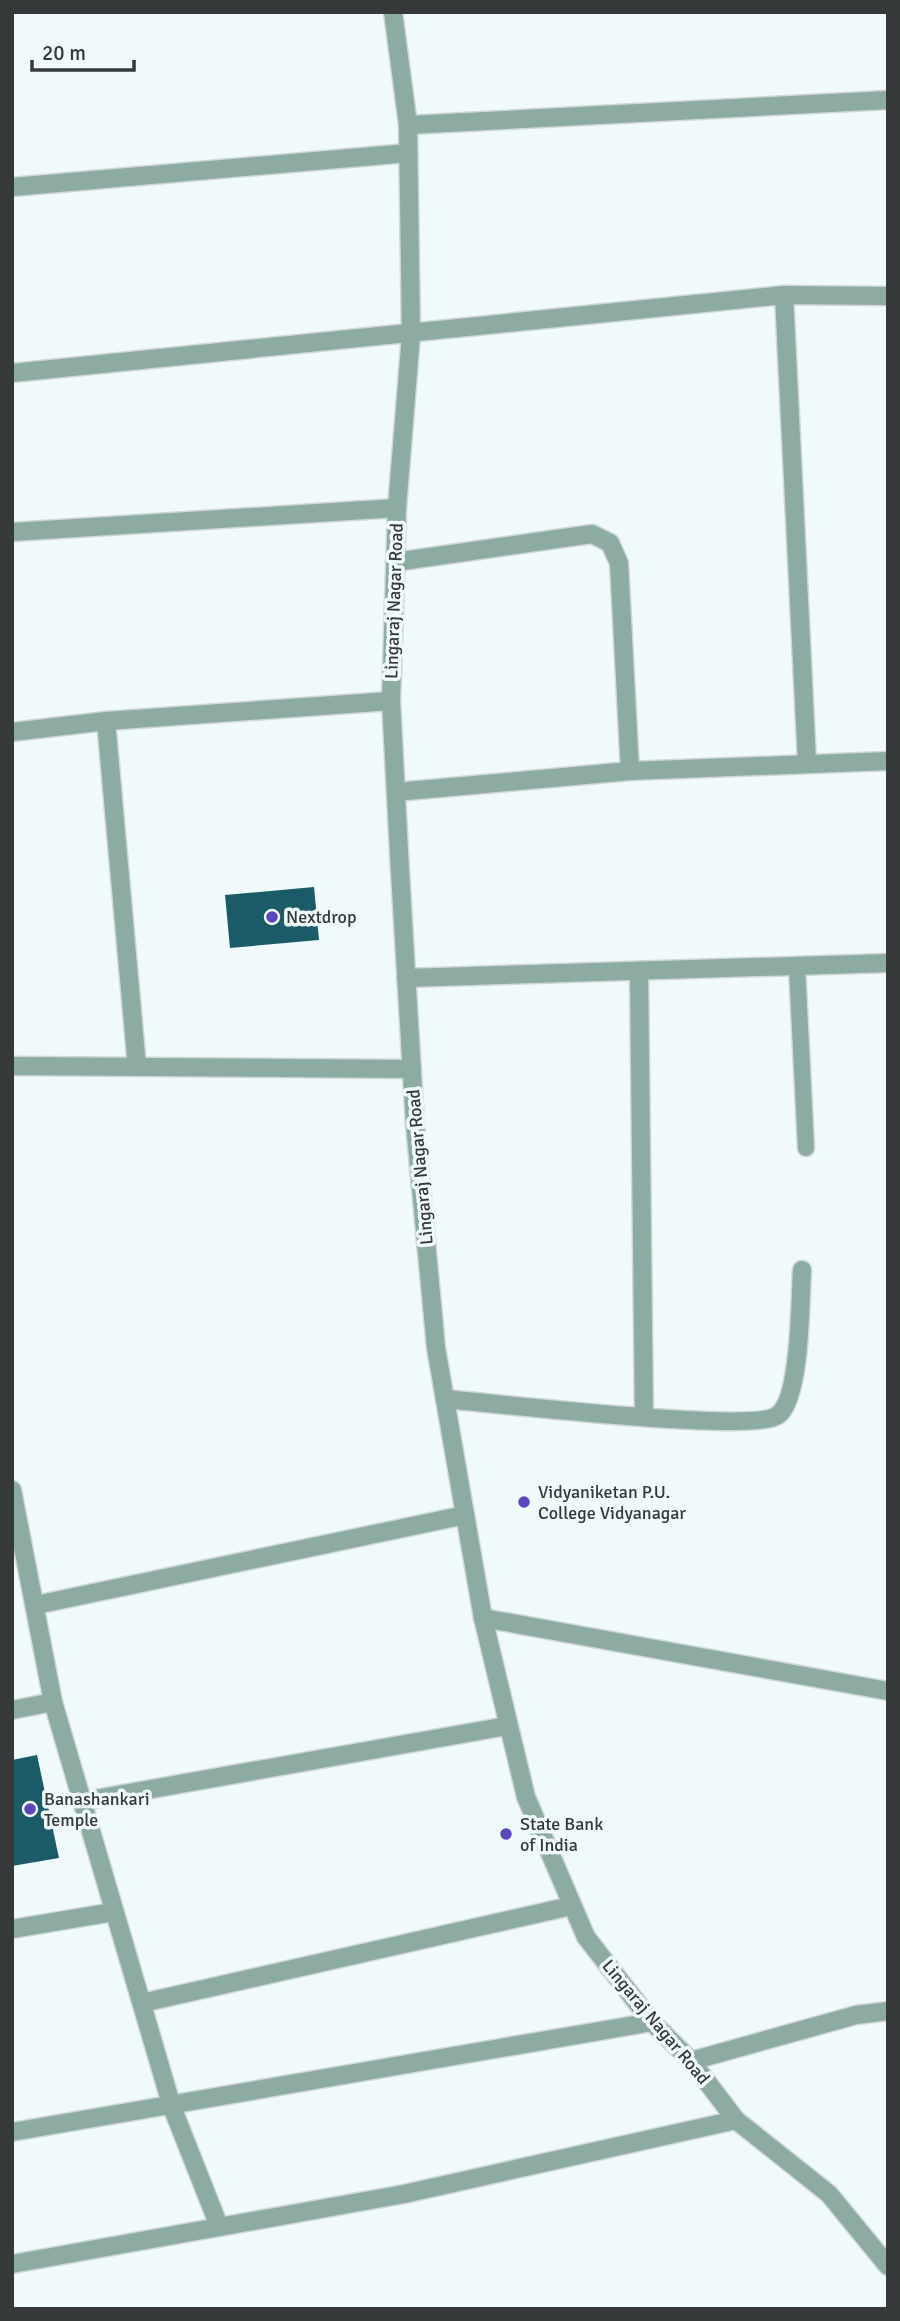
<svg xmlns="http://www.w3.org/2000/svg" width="900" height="2321" font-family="Signika,sans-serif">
<rect width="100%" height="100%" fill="#f1fafa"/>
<g fill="#1a5b67">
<path d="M314,887L319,940L230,948L225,895Z"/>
<path d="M37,1755L59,1858L12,1866V1760Z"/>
</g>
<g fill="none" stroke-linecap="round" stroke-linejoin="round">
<g stroke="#cfd7d7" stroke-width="19">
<path id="service" d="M797,967L806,1148"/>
</g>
<g stroke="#cfd7d7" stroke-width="21">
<g id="minor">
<path d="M408,125L888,100"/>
<path d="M12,187L408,153"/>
<path d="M784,295L807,763"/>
<path d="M12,373L784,295L888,296"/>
<path d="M12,532L397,508"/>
<path d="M395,562L592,534L610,543L619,563L630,771"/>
<path d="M106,721L137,1067"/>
<path d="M12,732L106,721L391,701"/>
<path d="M396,792L630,771L888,761"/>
<path d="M639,972L644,1417"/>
<path d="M406,978L888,963"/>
<path d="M12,1066L412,1069"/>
<path d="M445,1399C491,1403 755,1434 778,1415C801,1398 800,1300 802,1270"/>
<path d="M12,1490L53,1702L172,2107L219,2226"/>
<path d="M36,1605L465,1515"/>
<path d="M483,1618L888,1691"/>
<path d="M12,1710L53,1702"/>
<path d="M84,1801L507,1726"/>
<path d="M12,1929L113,1912"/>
<path d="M142,2003L571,1906"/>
<path d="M691,2061L856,2015L888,2011"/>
<path d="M12,2132L652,2022"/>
<path d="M12,2264L404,2194L736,2120"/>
</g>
</g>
<g stroke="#cfd7d7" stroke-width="21">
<path id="tertiary" d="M393,12L408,125L411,335L397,508L391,701L400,871L415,1124L436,1348L483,1618L526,1797L586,1937L652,2022L691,2061L736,2120L829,2194L888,2266"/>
</g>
<use href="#service" stroke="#8caba2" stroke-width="16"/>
<use href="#minor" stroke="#8caba2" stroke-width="18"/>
<use href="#tertiary" stroke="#8caba2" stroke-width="18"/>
</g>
<g fill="#5c46bf" stroke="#f1fafa" stroke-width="2.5">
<circle cx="272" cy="917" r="7"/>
<circle cx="524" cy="1502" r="7"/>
<circle cx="30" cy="1809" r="7"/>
<circle cx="506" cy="1834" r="7"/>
</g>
<g text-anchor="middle" stroke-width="7" stroke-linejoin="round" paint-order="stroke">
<g font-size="18" fill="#353939" stroke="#f1fafa">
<text transform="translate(394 601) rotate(-88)" y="6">Lingaraj Nagar Road</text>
<text transform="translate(420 1167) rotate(-95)" y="6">Lingaraj Nagar Road</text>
<text transform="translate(656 2022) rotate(50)" y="6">Lingaraj Nagar Road</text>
</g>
<g font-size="18" fill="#353939" stroke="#f1fafa" text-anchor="start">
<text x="286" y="923">Nextdrop</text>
<text x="538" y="1498">Vidyaniketan P.U.<tspan x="538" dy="21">College Vidyanagar</tspan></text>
<text x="44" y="1805">Banashankari<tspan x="44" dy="21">Temple</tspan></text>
<text x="520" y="1830">State Bank<tspan x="520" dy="21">of India</tspan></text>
</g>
</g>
<rect width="900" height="2321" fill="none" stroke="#353939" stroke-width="28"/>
<path d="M32 60v10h102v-10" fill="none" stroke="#353939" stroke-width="3.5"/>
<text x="42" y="60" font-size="21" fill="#353939" stroke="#f1fafa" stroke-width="5" paint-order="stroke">20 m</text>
</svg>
